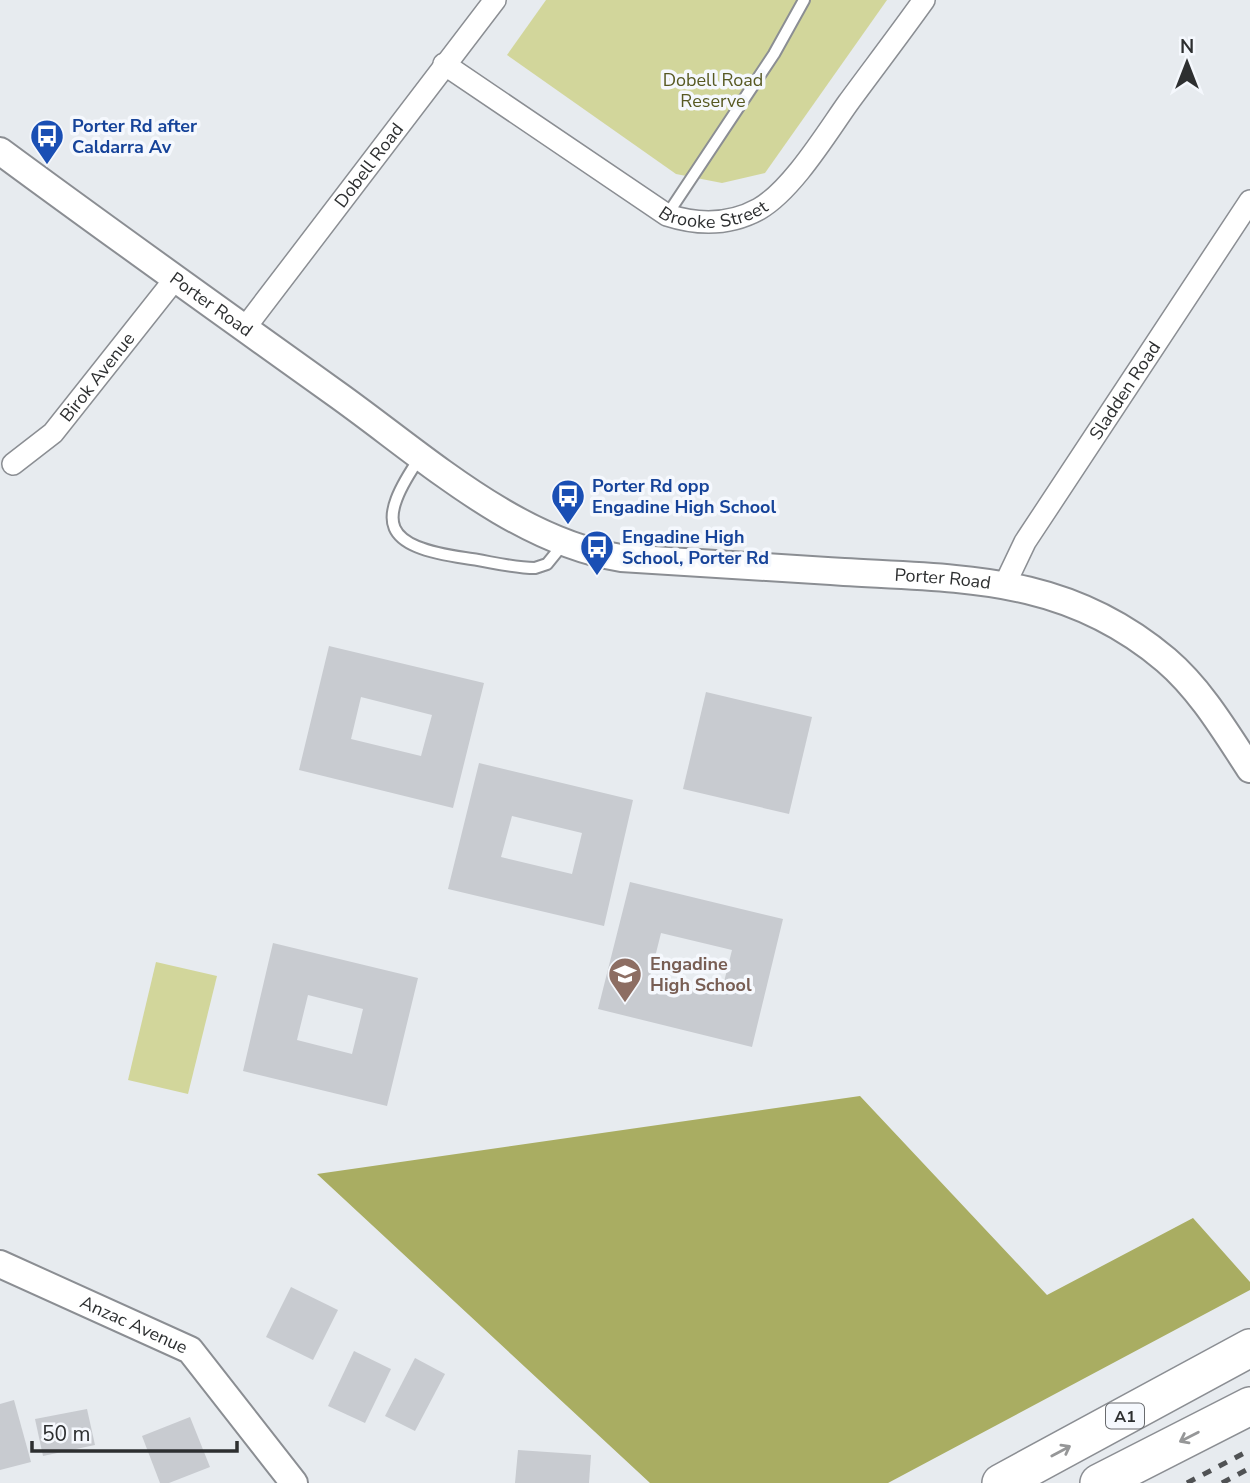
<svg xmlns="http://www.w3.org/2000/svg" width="1250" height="1483" font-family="'Nunito Sans',sans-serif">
<rect width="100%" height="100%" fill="#e7ebef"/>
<g fill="#d2d69b">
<path d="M546,0H887L765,173L722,183L676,174L507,55Z"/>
<path d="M156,962L217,976L188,1094L128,1080Z"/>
</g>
<path fill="#a9ad62" d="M860,1096L1047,1295L1193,1218L1250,1282V1290L888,1483H650L317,1174Z"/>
<g fill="#c8cbd0" fill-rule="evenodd">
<path d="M329,646L484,683L453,808L299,770ZM361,697L432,715L421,756L351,739Z"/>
<path d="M706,692L812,717L789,814L683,789Z"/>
<path d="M479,763L633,800L604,926L448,889ZM512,816L582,833L572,874L501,857Z"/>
<path d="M630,882L783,919L752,1047L598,1009ZM661,933L732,950L721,994L650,977Z"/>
<path d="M273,943L418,978L387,1106L243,1071ZM308,995L363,1009L352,1054L297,1040Z"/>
<path d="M291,1287L338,1310L313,1360L266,1337Z"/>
<path d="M354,1351L391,1369L365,1423L328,1406Z"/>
<path d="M415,1358L445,1374L415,1431L385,1416Z"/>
<path d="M14,1400L31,1462L0,1470V1404Z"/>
<path d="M87,1409L95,1445L43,1456L35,1419Z"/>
<path d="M190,1417L210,1467L169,1483H160L142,1436Z"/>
<path d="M518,1450L591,1455L589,1483H515Z"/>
</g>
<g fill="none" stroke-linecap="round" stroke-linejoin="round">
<g stroke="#8b8e93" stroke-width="14">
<g id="service">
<path d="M667,215L774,54L804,0"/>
<path d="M421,456C374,524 383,546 465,558C488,561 512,568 535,568L547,564L564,543"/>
</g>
</g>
<g stroke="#8b8e93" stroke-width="24">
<g id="minor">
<path id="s1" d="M444,64L667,215C698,225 730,225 759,209C792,190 826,134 848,103C873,69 899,35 924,0"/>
<path id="s2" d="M244,329L495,0"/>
<path id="s3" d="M13,464L53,433L175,279"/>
<path id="s4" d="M1005,584L1025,542L1250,201"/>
</g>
</g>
<g stroke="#8b8e93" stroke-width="30">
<g id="tertiary">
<path id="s5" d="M0,151C111,233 223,313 335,393C421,454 514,541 621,558C696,563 770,567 844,572C965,579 1067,576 1166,660C1201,690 1225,731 1250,769"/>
<path id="s6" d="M0,1264L190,1350L294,1483"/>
</g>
</g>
<g stroke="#8b8e93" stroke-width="40">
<g id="trunk">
<path d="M1001,1483L1250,1348"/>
<path d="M1099,1483L1250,1406"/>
</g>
</g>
<use href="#service" stroke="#fff" stroke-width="10"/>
<use href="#minor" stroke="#fff" stroke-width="21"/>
<use href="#tertiary" stroke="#fff" stroke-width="26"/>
<use href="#trunk" stroke="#fff" stroke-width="37"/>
<g stroke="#505254" stroke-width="5" stroke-dasharray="9 9" stroke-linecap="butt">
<path d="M1187,1483L1250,1450"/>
<path d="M1222,1483L1250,1468"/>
</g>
</g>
<defs><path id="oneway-shaft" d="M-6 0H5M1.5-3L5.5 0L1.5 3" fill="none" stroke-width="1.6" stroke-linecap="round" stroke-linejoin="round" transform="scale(1.75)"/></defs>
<g stroke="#969798">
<use href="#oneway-shaft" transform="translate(1189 1437) rotate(153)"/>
<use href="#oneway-shaft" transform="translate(1061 1451) rotate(-28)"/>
</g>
<defs>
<g id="bus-pin" transform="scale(1.75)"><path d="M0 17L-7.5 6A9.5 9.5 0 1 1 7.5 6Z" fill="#1a4fb4" stroke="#f5f8fd"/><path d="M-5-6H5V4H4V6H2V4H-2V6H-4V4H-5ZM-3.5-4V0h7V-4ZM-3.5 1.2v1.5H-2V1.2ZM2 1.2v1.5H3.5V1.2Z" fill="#fff"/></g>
<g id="school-pin" transform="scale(1.75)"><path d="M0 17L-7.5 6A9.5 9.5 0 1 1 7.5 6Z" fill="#8d6e63" stroke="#f5f8fd"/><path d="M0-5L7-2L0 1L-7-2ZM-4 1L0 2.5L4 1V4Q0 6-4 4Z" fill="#fff"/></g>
</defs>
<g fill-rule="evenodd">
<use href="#bus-pin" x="47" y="136"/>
<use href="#bus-pin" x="568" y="496"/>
<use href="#bus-pin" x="597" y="547"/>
<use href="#school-pin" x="625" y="974"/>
</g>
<g text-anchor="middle" stroke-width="7" stroke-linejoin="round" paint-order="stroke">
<rect fill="#f5f8fd" stroke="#696b6e" stroke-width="2" x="1106" y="1403.5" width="38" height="25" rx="5"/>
<g font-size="16" font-weight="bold" fill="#2d2f30">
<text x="1125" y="1422">A1</text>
</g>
<g font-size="18" fill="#575922" stroke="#f5f8fd">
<text x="713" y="86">Dobell Road<tspan x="713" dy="21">Reserve</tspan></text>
</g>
<g font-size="18" font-weight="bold" fill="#164399" stroke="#f5f8fd" text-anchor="start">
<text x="72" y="132">Porter Rd after<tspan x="72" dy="21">Caldarra Av</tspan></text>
<text x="592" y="492">Porter Rd opp<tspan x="592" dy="21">Engadine High School</tspan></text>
<text x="622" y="543">Engadine High<tspan x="622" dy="21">School, Porter Rd</tspan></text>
</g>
<g font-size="18" fill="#2d2f30" stroke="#f5f8fd">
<text dy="6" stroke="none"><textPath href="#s2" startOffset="206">Dobell Road</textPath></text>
<text dy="6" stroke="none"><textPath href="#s1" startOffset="317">Brooke Street</textPath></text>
<text dy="6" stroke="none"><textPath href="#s5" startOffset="261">Porter Road</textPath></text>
<text dy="6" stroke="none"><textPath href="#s3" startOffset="122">Birok Avenue</textPath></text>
<text dy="6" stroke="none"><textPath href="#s4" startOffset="228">Sladden Road</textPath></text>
<text dy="6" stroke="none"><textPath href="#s5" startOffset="1069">Porter Road</textPath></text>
<text dy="6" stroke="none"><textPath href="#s6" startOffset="147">Anzac Avenue</textPath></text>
</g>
<g font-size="18" font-weight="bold" fill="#785e54" stroke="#f5f8fd" text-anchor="start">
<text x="650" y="970">Engadine<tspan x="650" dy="21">High School</tspan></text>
</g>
</g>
<g transform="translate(1187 63)" stroke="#f5f8fd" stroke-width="5" paint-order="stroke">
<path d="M0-5L12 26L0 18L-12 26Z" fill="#2d2f30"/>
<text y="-10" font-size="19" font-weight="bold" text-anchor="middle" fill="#2d2f30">N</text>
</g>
<path d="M32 1441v10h205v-10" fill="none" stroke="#2d2f30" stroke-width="3.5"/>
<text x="42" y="1441" font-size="21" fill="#2d2f30" stroke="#f5f8fd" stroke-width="5" paint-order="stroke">50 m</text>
</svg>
